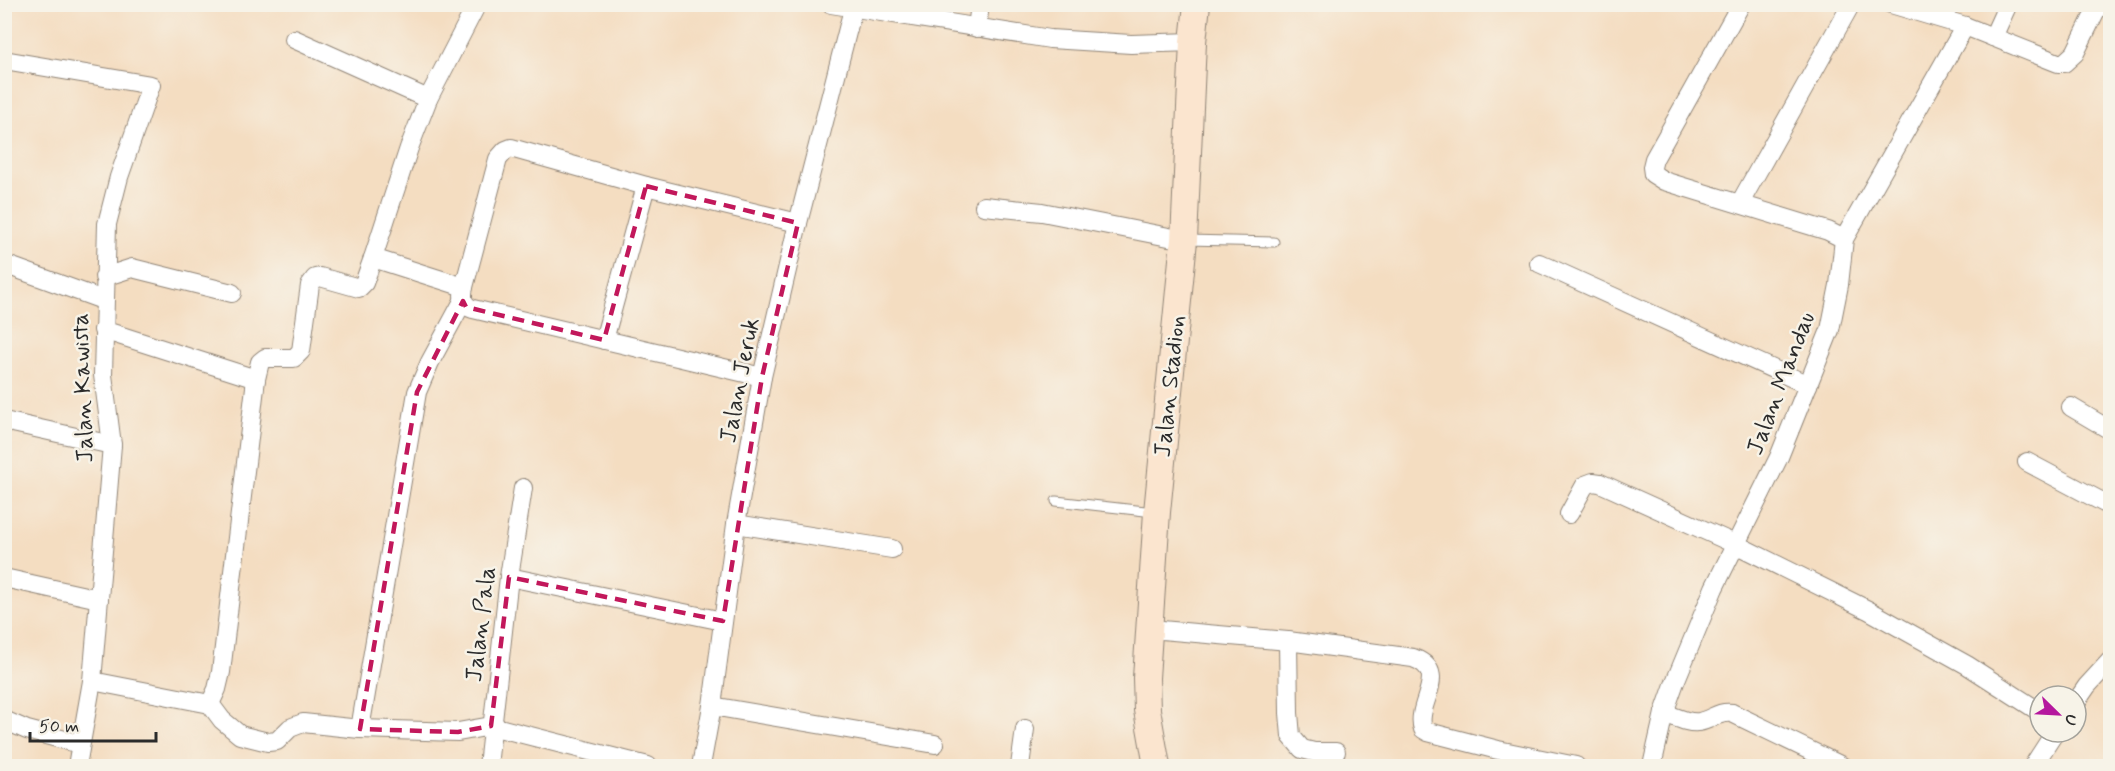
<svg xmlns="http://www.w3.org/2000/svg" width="2115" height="771" font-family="Mynerve,sans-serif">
<rect width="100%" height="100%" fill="#f7f3e8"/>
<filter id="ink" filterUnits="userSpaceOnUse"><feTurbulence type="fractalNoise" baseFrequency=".0167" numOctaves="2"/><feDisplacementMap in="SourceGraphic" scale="12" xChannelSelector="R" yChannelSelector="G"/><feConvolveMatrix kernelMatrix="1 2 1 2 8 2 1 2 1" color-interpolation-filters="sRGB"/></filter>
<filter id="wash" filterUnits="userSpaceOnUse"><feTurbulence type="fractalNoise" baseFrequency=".008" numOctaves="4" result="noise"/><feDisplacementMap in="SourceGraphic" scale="24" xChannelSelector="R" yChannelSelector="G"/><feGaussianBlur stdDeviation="1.35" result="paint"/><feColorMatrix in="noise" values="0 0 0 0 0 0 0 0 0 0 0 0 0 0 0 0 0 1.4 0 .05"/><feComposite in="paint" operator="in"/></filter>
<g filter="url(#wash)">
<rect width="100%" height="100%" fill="#f4ddc1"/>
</g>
<g filter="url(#ink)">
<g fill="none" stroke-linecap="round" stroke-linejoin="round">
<g stroke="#908476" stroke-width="11">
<g id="lane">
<path d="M1187,240L1274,242"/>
<path d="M1056,501L1154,512"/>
</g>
</g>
<g stroke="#908476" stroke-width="20">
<g id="street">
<path d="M831,4L1050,39L1131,44L1193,42"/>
<path d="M1741,4L1654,159L1652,167L1653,174L1664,181L1828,231L1844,239"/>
<path d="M1891,4L1965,26L2058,63H2064L2075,53L2099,4"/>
<path d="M977,28L980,4"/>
<path d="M1993,37L2008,4"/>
<path d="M294,39L428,99"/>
<path d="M4,60L151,85L119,177L107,224L103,375L112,445L92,681L77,766"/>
<path d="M1740,203L1851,4"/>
<path d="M984,206L1042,212L1184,240"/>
<path d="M373,258L409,148L428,99L477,4"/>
<path d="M1539,263L1808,385"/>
<path d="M4,264L103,300"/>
<path d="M104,277L132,268L232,293"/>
<path d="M103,330L256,379"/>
<path d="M604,340L646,186"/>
<path d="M762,377L473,309C462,306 462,297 464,287L498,159L506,150L511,148L646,186L798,223"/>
<path d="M2071,407L2110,430"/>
<path d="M4,421L112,445"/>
<path d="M2027,462L2110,506"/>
<path d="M1569,514L1585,485L1593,482L1600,483L1737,545L1868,610L1967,665L2040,712"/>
<path d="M736,524L892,549"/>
<path d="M509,577L723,621"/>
<path d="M4,578L99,599"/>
<path d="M1150,629L1288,641L1413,658C1452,672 1414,704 1423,729L1428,732L1498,750L1576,766"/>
<path d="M1288,641L1289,713L1291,736L1302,749L1314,752H1336"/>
<path d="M92,681L210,704L222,720L240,735L268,742L277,741L290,728L303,723L360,729L458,732L491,726L648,766"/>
<path d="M2076,702L2087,686L2110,661"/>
<path d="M210,704L217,689L221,672L256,379L260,362L265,358H294L301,351L310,285L315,278L320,277L359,288L364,283L373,258L464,287"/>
<path d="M712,706L935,744"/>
<path d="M1664,713C1674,716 1688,724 1699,722C1711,720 1718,711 1732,713L1842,766"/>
<path d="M4,720L27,730L80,744"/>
<path d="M360,729L417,392L430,362L463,301"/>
<path d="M488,766L509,577L523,488"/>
<path d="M701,766L712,706L736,524L762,377L798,223L853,9"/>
<path d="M1020,766L1025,729"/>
<path d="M1652,766L1664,713L1675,682L1714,588L1779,457L1830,330L1839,285L1844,239L1965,26"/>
<path d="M2033,766L2055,732"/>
</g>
</g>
<g stroke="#908476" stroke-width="28">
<path id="secondary" d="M1157,766L1147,710L1146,678L1157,512L1184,240L1193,42L1197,4"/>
</g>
<use href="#lane" stroke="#fff" stroke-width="9"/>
<use href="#street" stroke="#fff" stroke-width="18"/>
<use href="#secondary" stroke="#fbe5cf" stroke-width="26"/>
</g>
</g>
<path fill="none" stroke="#c2185b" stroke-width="4.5" stroke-dasharray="12 8" stroke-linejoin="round" d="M646,186L798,223L762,377L723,621L509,577L491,726L458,732L360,729L417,392L463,301L466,307L604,340Z"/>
<g text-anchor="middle" stroke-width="5" stroke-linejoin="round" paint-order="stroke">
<g font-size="24" fill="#2b2b2b" stroke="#f7f3e8">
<text transform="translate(739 380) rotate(-79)" y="8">Jalan Jeruk</text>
<text transform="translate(1780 383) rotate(-69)" y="8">Jalan Mandau</text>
<text transform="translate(1169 386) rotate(-84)" y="8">Jalan Stadion</text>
<text transform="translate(82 388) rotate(-92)" y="8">Jalan Kawista</text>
<text transform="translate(480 624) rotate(-83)" y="8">Jalan Pala</text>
</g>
</g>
<rect width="2115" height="771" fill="none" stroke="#f7f3e8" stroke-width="24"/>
<g transform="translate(2058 714) rotate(114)"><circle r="28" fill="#f7f3e8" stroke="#a5a39c" stroke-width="1.5"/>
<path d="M0-4.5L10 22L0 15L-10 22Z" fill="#b5179e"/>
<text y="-9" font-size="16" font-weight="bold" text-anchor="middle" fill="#2b2b2b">U</text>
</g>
<path d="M30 732v9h126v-9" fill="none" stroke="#2b2b2b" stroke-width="3"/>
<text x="39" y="732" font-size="18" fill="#2b2b2b" stroke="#f7f3e8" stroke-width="4.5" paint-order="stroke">50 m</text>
</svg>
